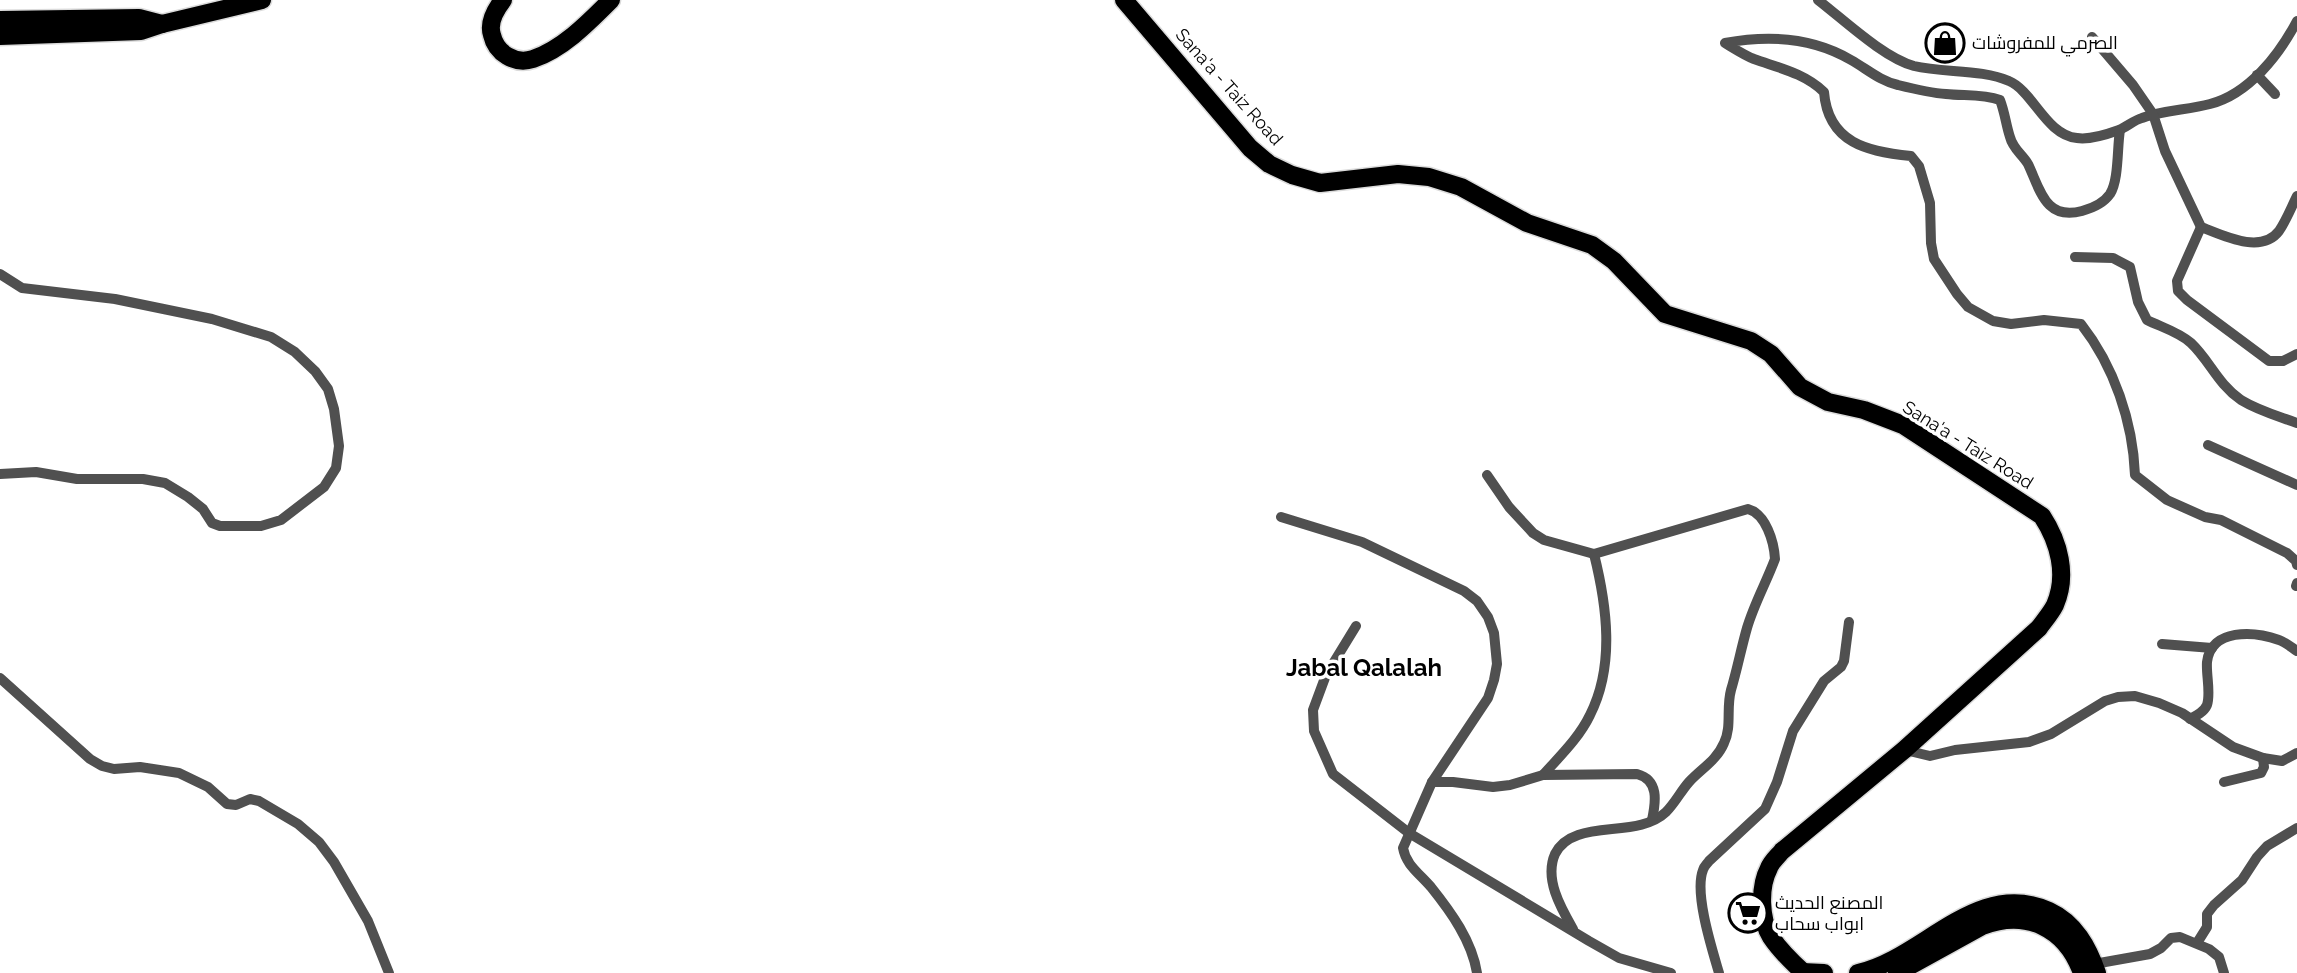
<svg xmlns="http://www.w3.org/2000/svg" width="2297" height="973" font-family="Raleway,Cairo,sans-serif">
<rect width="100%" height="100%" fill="#fff"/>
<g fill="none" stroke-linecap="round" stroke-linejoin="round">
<g stroke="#dbdbdb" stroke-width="21">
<g id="highway">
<path d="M503,0C496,9 488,23 492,35C496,53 515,65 533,59C563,49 589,22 611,0"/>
<path d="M1124,0L1250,148L1269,164L1292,175L1320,183L1398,174L1429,177L1461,187L1527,223L1592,245L1614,261L1665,314L1751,341L1771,354L1800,387L1828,402L1864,410L1903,425L2042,516C2059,542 2068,575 2055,605C2051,613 2044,621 2039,628L1904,750L1782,851C1778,856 1771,862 1769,868C1759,887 1760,919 1771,937C1779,949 1793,963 1804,973"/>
<path d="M0,20L139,18L162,24"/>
<path d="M0,36L141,31L162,24L262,0"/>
<path d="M1802,972L1824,973"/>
<path d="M1858,973C1923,959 1977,878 2049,911C2075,923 2088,947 2097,973"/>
<path d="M1897,973L1982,926C2027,909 2066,928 2082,973"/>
</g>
</g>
<g stroke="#505050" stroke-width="10">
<path d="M1818,0C1844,20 1884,58 1914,66C1944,73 1982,69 2009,81C2033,91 2046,135 2077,138C2089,140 2108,134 2119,130C2127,127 2134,120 2142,118C2164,110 2188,110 2210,104C2249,94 2279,55 2297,21"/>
<path d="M2092,37L2133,85L2153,114L2165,151L2201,227C2222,235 2261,255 2279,231C2286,221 2291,208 2297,196"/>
<path d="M2257,75L2275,94"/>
<path d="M2120,130C2117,148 2119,180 2110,194C2103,204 2093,208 2082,211C2045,221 2040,189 2028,164C2022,154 2013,149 2010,137C2006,125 2005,113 2000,100C1983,94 1964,96 1946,94C1930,93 1914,89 1898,85C1880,81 1867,69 1851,60C1812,37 1768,35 1725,43C1735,49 1744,55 1754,59C1779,68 1804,73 1824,92C1828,143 1868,152 1911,156L1919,166L1930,203L1931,243L1934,259L1957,294L1968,307L1993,321L2011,324L2044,320L2081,324C2114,366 2133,422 2135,475L2167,500L2205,517L2221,520L2287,553L2296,561L2297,565"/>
<path d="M2201,227L2177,281L2178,291L2187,300L2269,361H2283L2297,354"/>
<path d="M2075,257L2113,258L2130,267L2138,302L2147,320C2161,327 2179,332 2191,343C2210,361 2217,383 2241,400C2259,411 2278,416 2297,423"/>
<path d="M0,274L22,288L115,299L212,319L271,337L295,352L315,371L328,389L334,409L339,446L336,468L324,487L281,520L261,526H220L212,523L203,509L188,497L165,483L143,479H77L36,472L0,474"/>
<path d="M2208,445L2297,485"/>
<path d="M1487,475L1509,507L1533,533L1544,540L1594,554L1748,509C1766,514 1774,542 1775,559C1766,583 1754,604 1747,628C1741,649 1737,670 1731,690C1726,708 1732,727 1724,743C1717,760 1701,769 1689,782C1681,791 1675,803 1666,812C1637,840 1573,817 1555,854C1544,879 1561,908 1573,929"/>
<path d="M1281,517L1362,542L1464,591L1477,601L1488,617L1494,633L1497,664L1494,680L1488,698L1432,782L1403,848C1406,865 1419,873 1431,887C1451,912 1472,941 1477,973"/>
<path d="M2296,586L2297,583"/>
<path d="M1356,626L1326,675L1313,710L1314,731L1333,774L1409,833L1589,941L1619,958L1671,973"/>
<path d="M2162,644L2212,648"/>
<path d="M0,678L90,759L102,766L114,769L140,767L179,773L208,787L227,804L236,805L250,799L259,801L298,824L319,842L334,862L368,921L389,973"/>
<path d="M2190,719C2196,716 2204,712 2207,705C2211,693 2206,675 2207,662C2211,628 2254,631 2279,640C2285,642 2291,647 2297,651"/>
<path d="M1905,750L1930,756L1955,750L2029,742L2051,734L2105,701L2118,697L2135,696L2159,703L2182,713L2233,747L2263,758L2282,761L2297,753"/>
<path d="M1543,775C1560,756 1579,738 1590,715C1615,666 1607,606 1594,554"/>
<path d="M1432,782H1453L1493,787L1510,785L1543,775L1637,774C1659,780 1656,801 1652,820"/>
<path d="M2224,782L2261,773L2264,767L2263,758"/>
<path d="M2197,943L2207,927V914L2214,905L2242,880L2257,857L2267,846L2297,828"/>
<path d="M2094,964L2150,954L2161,948L2171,938L2180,937L2209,949L2219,957L2224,973"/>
<path d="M1719,973C1712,949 1694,893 1703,870C1704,866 1707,864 1709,861L1765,809L1777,782L1793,731L1824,681L1841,667L1844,661L1849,622"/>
</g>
<use href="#highway" stroke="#000" stroke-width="18"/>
</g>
<defs>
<g id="shop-ring" transform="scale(2.0125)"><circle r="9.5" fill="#fff" stroke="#000" stroke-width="1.5"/><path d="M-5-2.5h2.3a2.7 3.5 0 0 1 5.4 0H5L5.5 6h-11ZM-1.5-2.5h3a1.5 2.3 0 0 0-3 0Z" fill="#000"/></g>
<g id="supermarket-ring" transform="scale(2.0125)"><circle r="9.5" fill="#fff" stroke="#000" stroke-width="1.5"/><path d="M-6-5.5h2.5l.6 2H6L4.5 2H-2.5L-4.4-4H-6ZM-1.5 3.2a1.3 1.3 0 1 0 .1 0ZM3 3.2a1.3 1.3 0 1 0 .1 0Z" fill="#000"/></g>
</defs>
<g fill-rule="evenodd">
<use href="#shop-ring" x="1945" y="43"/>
<use href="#supermarket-ring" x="1748" y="913"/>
</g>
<g text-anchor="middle" stroke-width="7" stroke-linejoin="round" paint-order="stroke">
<g font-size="18" fill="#000" stroke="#fff" text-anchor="start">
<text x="1972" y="49">الصرمي للمفروشات</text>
<text x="1775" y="909">المصنع الحديث<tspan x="1775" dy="21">ابواب سحاب</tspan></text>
</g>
<g font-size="18" fill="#000" stroke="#fff">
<text transform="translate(1229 87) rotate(48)" y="6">Sana'a - Taiz Road</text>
<text transform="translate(1968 445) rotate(32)" y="6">Sana'a - Taiz Road</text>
</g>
<g font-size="24" font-weight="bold" fill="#000" stroke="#fff">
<text x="1364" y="676">Jabal Qalalah</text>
</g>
</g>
</svg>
